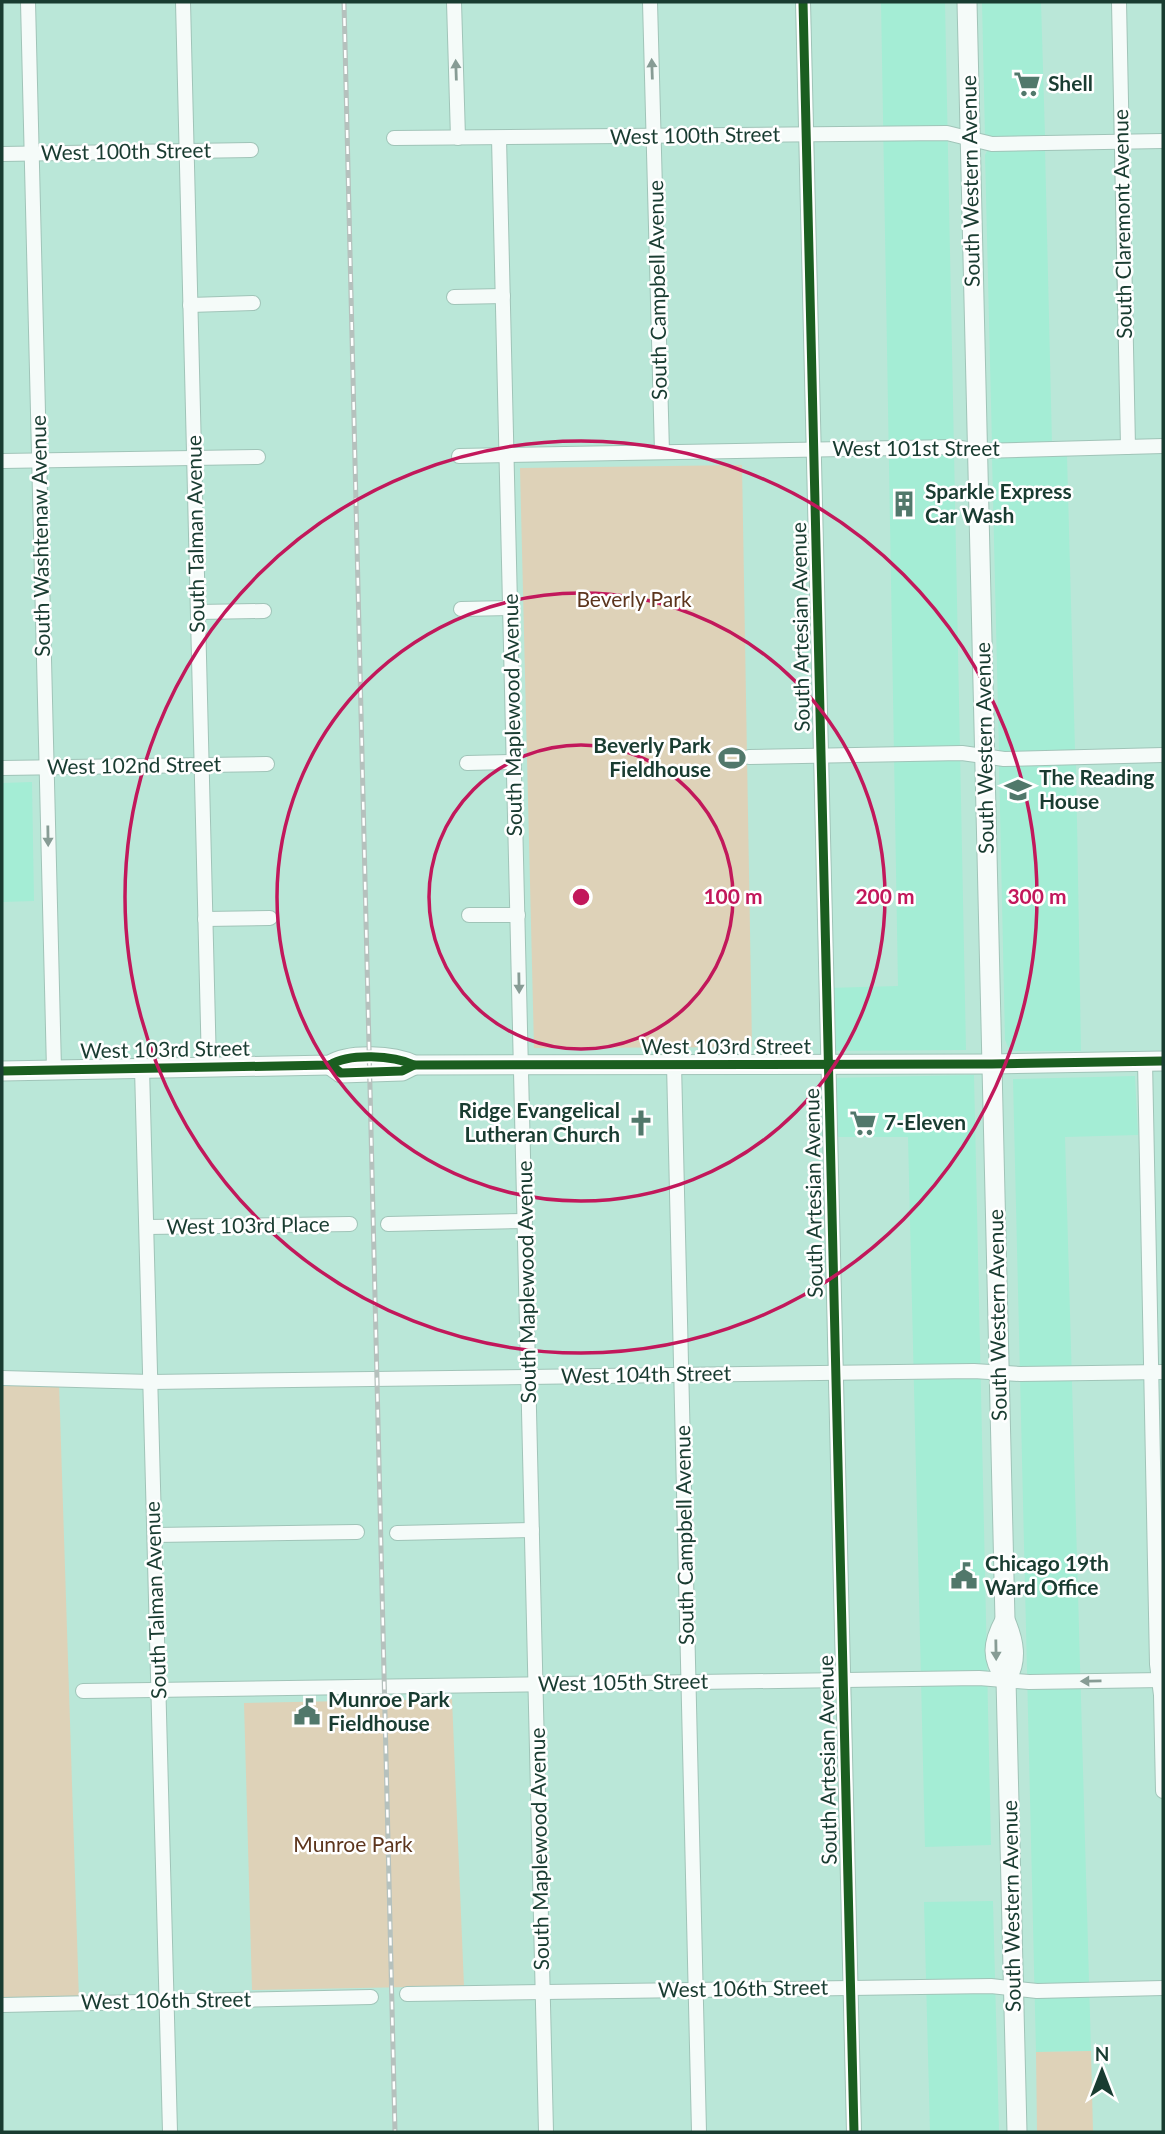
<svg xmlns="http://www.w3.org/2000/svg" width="1165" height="2134" font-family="Lato,sans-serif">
<rect width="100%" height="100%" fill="#bae7d8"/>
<g fill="#a4edd5">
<path d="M881,2H945L966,1050L829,1051L827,988L898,986Z"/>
<path d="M982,2H1041L1045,136L985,137Z"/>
<path d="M1045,148L1052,444L992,445L985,155L988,149Z"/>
<path d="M1067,456L1075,750L999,752L992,457Z"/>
<path d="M1076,763L1081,1051H1013L1008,1047L1005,1040L999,765Z"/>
<path d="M32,782L34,901L2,902V783Z"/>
<path d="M974,1075L991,1845L925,1847L908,1137H831L830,1078Z"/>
<path d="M1135,1076L1138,1135L1065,1137L1091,2051L1036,2052L1013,1079Z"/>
<path d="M993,1901L999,2132H930L924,1902Z"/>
</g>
<g fill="#ded2b8">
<path d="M742,465L752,1047L534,1048L520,468Z"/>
<path d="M2,1383H59L79,2000L2,2001Z"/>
<path d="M452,1699L464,1986L252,1990L244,1703Z"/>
<path d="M1091,2051L1093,2132H1037L1036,2052Z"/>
</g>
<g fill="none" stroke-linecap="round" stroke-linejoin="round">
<g stroke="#a0c4b8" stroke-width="16">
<g id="minor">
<path d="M28,2L54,1070"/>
<path d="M183,2L209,1067"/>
<path d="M454,2L458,138"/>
<path d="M650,2L662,452"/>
<path d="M803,2L854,2132"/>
<path d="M1119,2L1128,447"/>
<path d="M394,138L947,133L992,144L1163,141"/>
<path d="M499,138L546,2132"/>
<path d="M2,154L251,150"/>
<path d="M454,297L503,296"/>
<path d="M190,305L253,303"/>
<path d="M459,456L955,447L978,451L1163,446"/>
<path d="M2,461L258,457"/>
<path d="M461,609L510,608"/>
<path d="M198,612L264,611"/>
<path d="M749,757L962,753L1004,759L1163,755"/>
<path d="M467,763L514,762"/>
<path d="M2,768L267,764"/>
<path d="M469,915H518"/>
<path d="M205,919L270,918"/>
<path d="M1145,1061L1157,1664L1161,1695L1163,1791"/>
<path d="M674,1064L699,2132"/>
<path d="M142,1068L170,2132"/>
<path d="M388,1224L525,1221"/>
<path d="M147,1227L350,1224"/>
<path d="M2,1378L151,1382L974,1371L1020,1374L1163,1372"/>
<path d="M397,1533L532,1530"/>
<path d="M155,1535L357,1532"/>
<path d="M83,1691L979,1678L1029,1682L1163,1680"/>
<path d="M407,1994L991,1986L1037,1991L1163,1988"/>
<path d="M2,2005L371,1997"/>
</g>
</g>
<g stroke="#a0c4b8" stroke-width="21">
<g id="major">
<path d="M967,2L1005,1620C1014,1641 1018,1660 1006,1680L1017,2132"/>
<path d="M330,1065L341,1073L402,1071L414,1065"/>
<path d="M2,1071L330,1065C349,1053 393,1055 414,1065L992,1064L1163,1061"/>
<path d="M1005,1620C992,1644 991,1657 1006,1680"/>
</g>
</g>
<use href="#minor" stroke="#f5fbf9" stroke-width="14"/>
<use href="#major" stroke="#f5fbf9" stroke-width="19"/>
<g stroke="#b5c1bd" stroke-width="5">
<path id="rail" d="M344,2L395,2132"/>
</g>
<use href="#rail" stroke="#fff" stroke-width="2.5" stroke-dasharray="8" stroke-linecap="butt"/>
<g stroke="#fff" stroke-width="13">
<g id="cycleway">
<path d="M803,2L854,2132"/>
<path d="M330,1065L341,1073L402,1071L414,1065"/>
<path d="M2,1071L330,1065C349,1053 393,1055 414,1065L992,1064L1163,1061"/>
</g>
</g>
<use href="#cycleway" stroke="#1b5e20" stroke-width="9"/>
</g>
<defs><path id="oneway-solid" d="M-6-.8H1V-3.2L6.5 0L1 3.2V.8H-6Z" transform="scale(1.75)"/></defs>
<g fill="#879c95">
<use href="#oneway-solid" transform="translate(652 69) rotate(-92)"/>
<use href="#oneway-solid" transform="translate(456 70) rotate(-92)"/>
<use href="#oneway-solid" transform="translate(48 836) rotate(89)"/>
<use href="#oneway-solid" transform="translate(519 983) rotate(89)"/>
<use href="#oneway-solid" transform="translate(996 1650) rotate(89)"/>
<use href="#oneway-solid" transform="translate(1091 1681) rotate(179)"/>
</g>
<g fill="none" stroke="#c2185b" stroke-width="3.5">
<circle cx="581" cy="897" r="152"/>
<circle cx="581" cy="897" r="304"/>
<circle cx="581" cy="897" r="456"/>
</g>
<defs>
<g id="supermarket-bare" transform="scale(2.1)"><path d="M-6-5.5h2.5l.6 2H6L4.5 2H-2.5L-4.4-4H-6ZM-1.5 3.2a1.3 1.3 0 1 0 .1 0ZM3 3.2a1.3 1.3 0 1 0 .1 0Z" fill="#51786b" stroke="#fff" stroke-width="2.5" paint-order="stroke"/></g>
<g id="building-bare" transform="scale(2.1)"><path d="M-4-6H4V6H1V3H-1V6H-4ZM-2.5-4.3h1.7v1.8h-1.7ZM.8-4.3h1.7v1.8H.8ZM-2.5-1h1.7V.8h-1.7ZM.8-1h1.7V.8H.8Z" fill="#51786b" stroke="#fff" stroke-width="2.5" paint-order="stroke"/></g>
<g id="stadium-bare" transform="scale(2.1)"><path d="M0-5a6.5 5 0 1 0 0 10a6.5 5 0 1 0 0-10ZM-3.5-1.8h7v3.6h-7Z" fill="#51786b" stroke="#fff" stroke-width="2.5" paint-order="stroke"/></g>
<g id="school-bare" transform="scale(2.1)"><path d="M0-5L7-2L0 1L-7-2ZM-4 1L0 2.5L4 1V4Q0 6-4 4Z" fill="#51786b" stroke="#fff" stroke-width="2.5" paint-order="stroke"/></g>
<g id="church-bare" transform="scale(2.1)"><path d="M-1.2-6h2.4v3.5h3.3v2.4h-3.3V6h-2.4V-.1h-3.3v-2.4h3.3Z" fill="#51786b" stroke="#fff" stroke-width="2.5" paint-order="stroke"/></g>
<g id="civic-bare" transform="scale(2.1)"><path d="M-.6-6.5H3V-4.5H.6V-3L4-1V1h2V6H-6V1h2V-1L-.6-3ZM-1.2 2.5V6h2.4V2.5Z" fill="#51786b" stroke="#fff" stroke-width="2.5" paint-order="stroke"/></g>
</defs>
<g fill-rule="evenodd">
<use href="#supermarket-bare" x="1027" y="84"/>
<use href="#building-bare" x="904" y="504"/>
<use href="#stadium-bare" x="732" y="758"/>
<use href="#school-bare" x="1018" y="790"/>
<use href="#church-bare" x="641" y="1123"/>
<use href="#supermarket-bare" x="863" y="1123"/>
<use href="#civic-bare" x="964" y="1576"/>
<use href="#civic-bare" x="307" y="1712"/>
</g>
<g text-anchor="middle" stroke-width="5" stroke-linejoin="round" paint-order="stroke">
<g font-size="21" font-weight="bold" fill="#193c31" stroke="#fff" text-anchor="start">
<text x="1048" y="91">Shell</text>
<text x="925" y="499">Sparkle Express<tspan x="925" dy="24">Car Wash</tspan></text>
<text x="711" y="753" text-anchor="end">Beverly Park<tspan x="711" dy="24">Fieldhouse</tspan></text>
<text x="1039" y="785">The Reading<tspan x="1039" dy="24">House</tspan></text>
<text x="620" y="1118" text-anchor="end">Ridge Evangelical<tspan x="620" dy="24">Lutheran Church</tspan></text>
<text x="884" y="1130">7-Eleven</text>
<text x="985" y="1571">Chicago 19th<tspan x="985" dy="24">Ward Office</tspan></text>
<text x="328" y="1707">Munroe Park<tspan x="328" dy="24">Fieldhouse</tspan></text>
</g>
<g font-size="21" fill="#193c31" stroke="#fff">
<text transform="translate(695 136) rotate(-1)" y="7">West 100th Street</text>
<text transform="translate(126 152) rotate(-1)" y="7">West 100th Street</text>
<text transform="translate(971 181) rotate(-91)" y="7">South Western Avenue</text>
<text transform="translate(1123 224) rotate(-91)" y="7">South Claremont Avenue</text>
<text transform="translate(658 290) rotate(-91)" y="7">South Campbell Avenue</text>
<text x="916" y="456">West 101st Street</text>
<text transform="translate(196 534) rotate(-91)" y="7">South Talman Avenue</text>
<text transform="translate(41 536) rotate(-91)" y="7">South Washtenaw Avenue</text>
<text transform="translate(801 627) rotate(-91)" y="7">South Artesian Avenue</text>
<text transform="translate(513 715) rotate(-91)" y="7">South Maplewood Avenue</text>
<text transform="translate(985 748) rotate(-91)" y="7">South Western Avenue</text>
<text transform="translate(134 766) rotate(-1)" y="7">West 102nd Street</text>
<text x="726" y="1054">West 103rd Street</text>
<text transform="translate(165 1050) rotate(-1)" y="7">West 103rd Street</text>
<text transform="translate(814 1193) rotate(-91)" y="7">South Artesian Avenue</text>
<text transform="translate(248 1226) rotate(-1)" y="7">West 103rd Place</text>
<text transform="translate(527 1282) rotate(-91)" y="7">South Maplewood Avenue</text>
<text transform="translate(998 1315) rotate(-91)" y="7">South Western Avenue</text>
<text transform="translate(646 1375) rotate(-1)" y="7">West 104th Street</text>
<text transform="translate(685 1535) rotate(-91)" y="7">South Campbell Avenue</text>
<text transform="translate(156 1600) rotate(-92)" y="7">South Talman Avenue</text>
<text transform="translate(623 1683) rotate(-1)" y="7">West 105th Street</text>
<text transform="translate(828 1760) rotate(-91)" y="7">South Artesian Avenue</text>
<text transform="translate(540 1849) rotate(-91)" y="7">South Maplewood Avenue</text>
<text transform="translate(1012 1906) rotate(-91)" y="7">South Western Avenue</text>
<text transform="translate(743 1989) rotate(-1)" y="7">West 106th Street</text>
<text transform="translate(166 2001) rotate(-1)" y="7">West 106th Street</text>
</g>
<g font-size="21" fill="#5c351d" stroke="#fff">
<text x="634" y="607">Beverly Park</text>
<text x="353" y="1852">Munroe Park</text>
</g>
</g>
<circle cx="581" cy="897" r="10" fill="#c2185b" stroke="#fff" stroke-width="3.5"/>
<g font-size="21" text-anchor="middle" font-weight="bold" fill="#c2185b" stroke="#fff" stroke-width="5" stroke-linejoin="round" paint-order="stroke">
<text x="733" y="904">100 m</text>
<text x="885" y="904">200 m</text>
<text x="1037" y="904">300 m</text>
</g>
<rect width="1165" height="2134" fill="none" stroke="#193c31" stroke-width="7"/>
<g transform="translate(1102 2071)" stroke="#ffffff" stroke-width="5" paint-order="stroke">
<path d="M0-5L12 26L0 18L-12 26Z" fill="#193c31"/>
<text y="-10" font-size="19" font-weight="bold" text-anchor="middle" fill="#193c31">N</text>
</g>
</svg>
